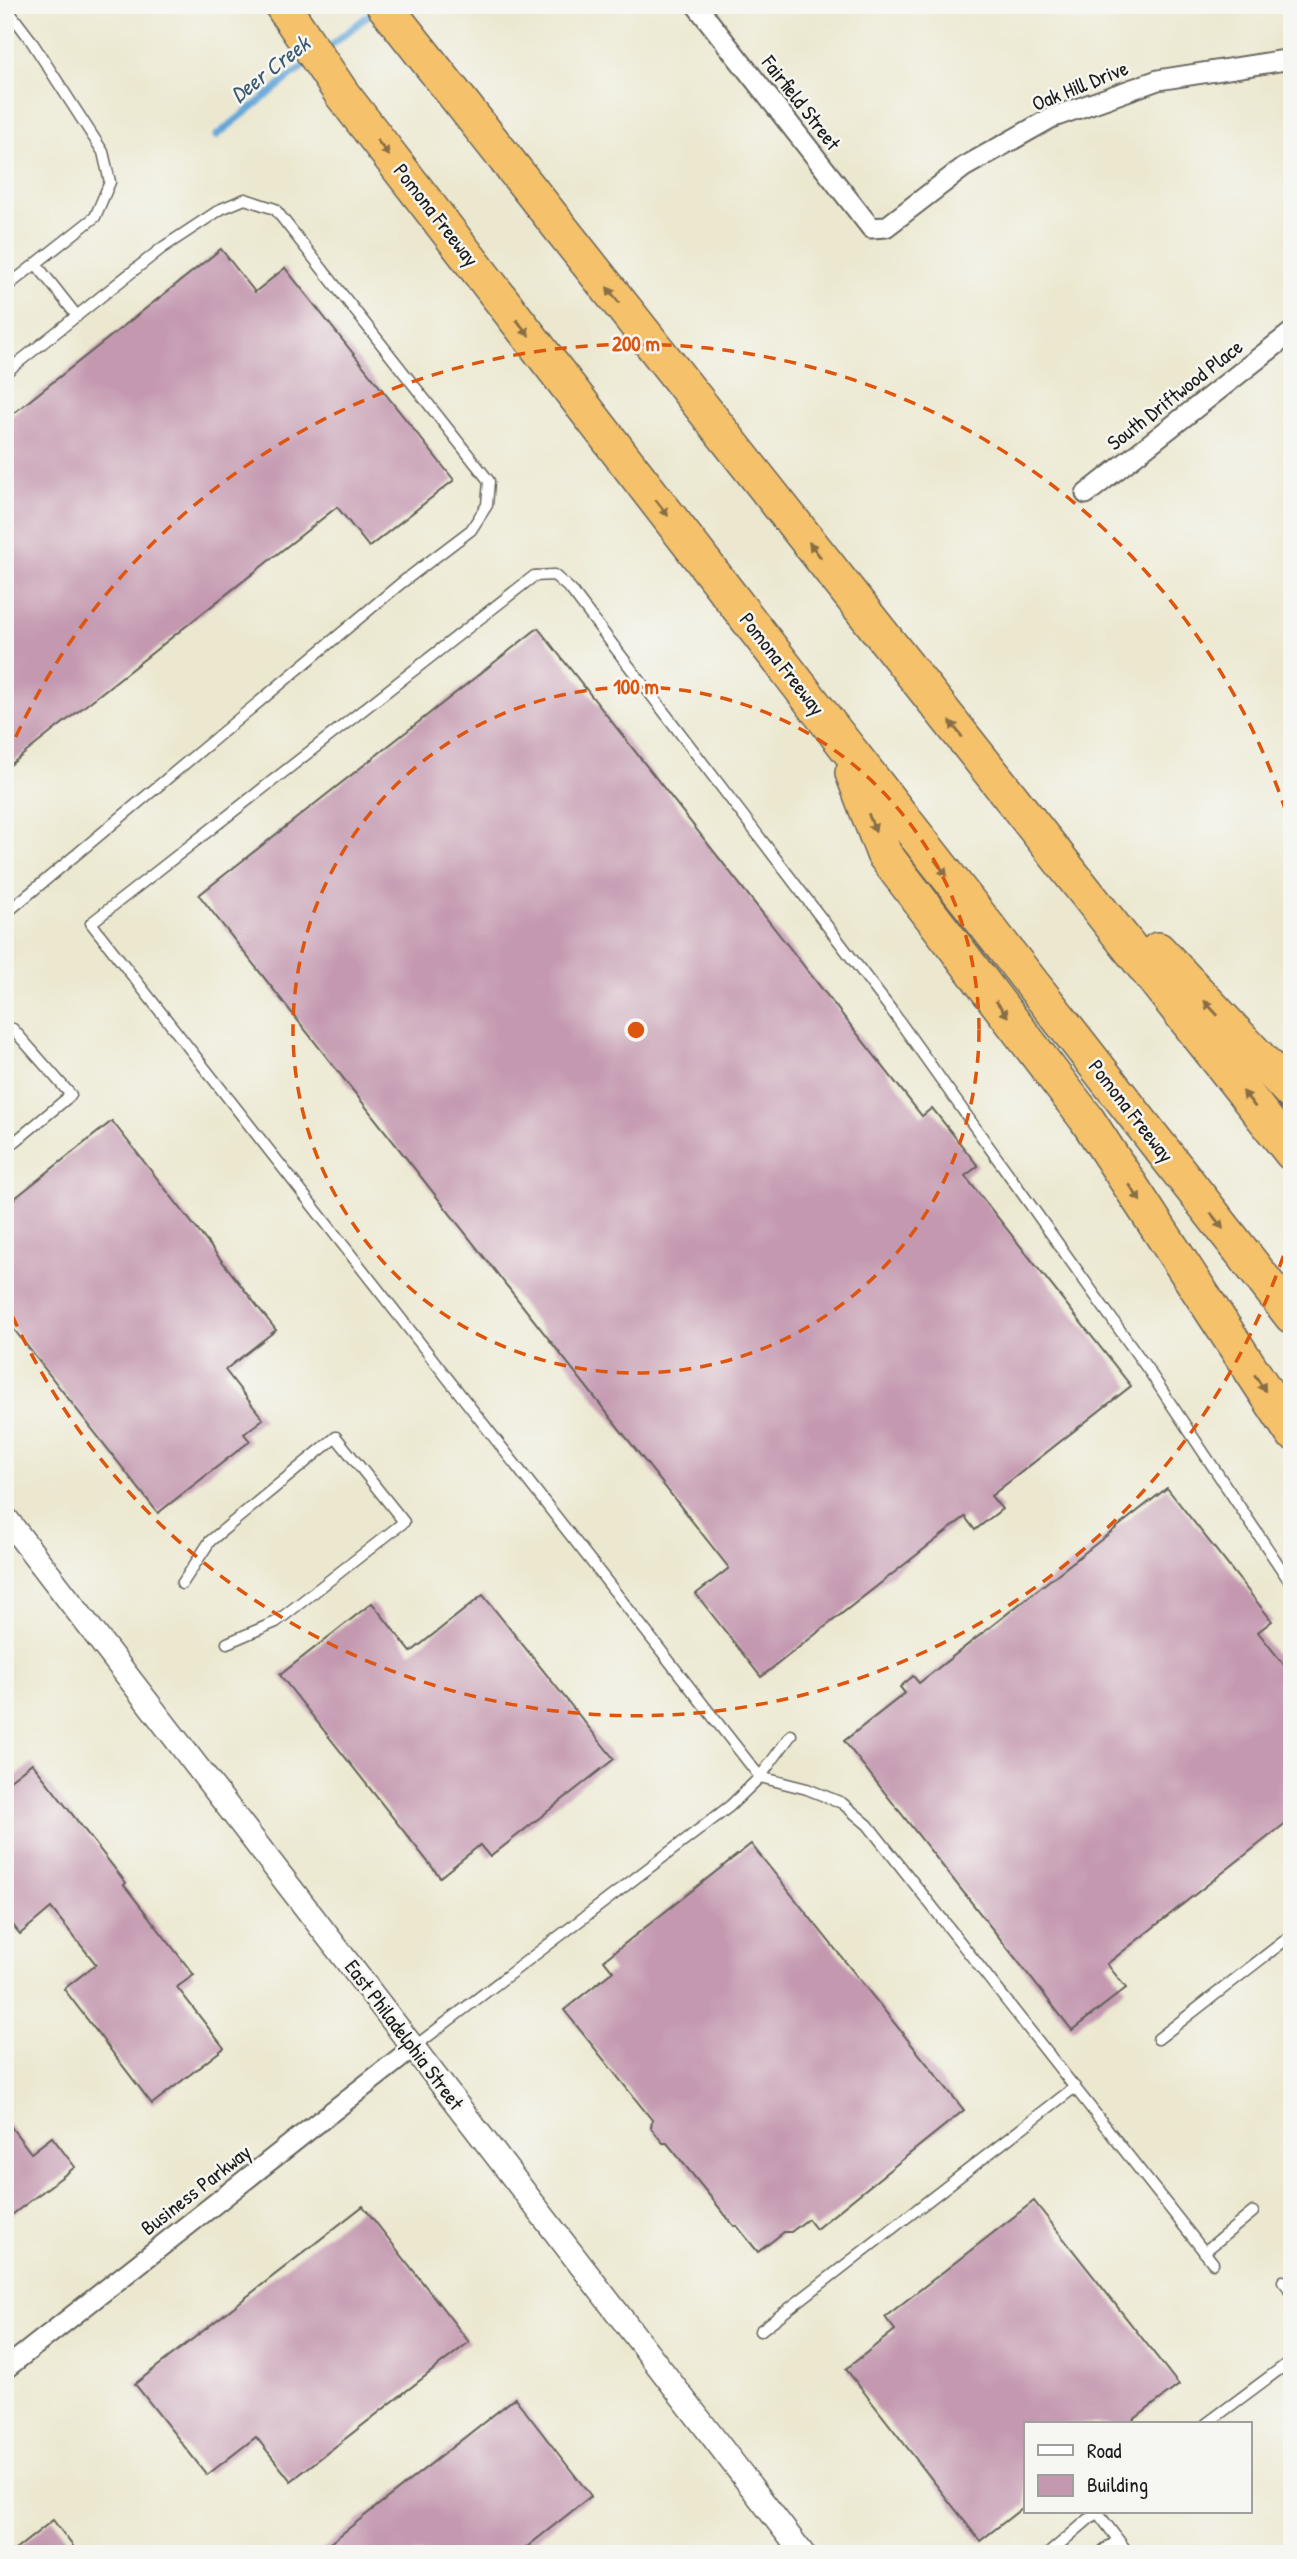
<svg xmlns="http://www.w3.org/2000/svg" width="1297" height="2559" font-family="'Patrick Hand',sans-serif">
<rect width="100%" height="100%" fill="#f6f6f2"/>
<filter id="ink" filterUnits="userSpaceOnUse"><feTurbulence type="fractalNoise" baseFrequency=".0143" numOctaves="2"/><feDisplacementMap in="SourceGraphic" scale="14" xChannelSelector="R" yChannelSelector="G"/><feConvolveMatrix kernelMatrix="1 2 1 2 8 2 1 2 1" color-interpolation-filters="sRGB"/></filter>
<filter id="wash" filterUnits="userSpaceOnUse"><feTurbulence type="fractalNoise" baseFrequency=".00686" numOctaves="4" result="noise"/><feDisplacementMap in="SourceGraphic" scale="28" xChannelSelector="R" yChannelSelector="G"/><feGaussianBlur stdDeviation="1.57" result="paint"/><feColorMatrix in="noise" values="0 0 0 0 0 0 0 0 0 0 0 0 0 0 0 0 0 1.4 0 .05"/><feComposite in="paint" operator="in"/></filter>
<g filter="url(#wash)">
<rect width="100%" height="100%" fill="#ece8d0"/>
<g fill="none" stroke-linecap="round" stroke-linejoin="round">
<g stroke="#64a6d8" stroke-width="7">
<path d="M324,51L375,10"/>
<path d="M216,136L309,62"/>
</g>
</g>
<g id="blocks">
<g fill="#c499b0">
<path d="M221,249L255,292L285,268L454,480L369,547L337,507L5,769V420Z"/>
<path d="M538,628L922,1116L932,1108L978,1166L965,1176L1131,1386L991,1496L1002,1509L975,1530L965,1517L761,1677L696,1594L729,1568L199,895Z"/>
<path d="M112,1121L276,1330L225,1370L263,1419L244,1434L250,1441L158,1513L5,1318V1206Z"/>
<path d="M1167,1488L1272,1621L1258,1632L1292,1675V1818L1107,1964L1126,1988L1072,2030L844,1741L905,1693L900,1687L913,1676L919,1683Z"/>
<path d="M483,1595L614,1759L490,1857L480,1845L440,1877L280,1675L372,1603L411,1652Z"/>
<path d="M32,1763L126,1883L124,1885L194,1975L177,1987L224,2048L152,2104L64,1989L96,1964L51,1908L20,1934L5,1915V1784Z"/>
<path d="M751,1844L964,2110L816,2229L808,2219L791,2232H784L758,2252L737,2226H734L667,2143H663L651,2128L652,2120L564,2010L613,1971L604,1960Z"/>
<path d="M5,2119L31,2153L52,2137L75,2167L5,2220Z"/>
<path d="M1034,2201L1179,2385L1128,2424H1026V2505L980,2541L846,2369L895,2330L885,2317Z"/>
<path d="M363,2206L469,2342L291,2481L256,2437L207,2475L135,2384Z"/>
<path d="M515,2398L591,2496L518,2554H316Z"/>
<path d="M53,2520L79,2554H10Z"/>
</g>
</g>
</g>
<g filter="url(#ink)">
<use href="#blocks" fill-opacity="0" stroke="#65635b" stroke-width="2"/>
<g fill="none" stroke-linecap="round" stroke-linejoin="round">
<g stroke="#65635b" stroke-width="13">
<g id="service">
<path d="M5,6L30,39L103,152L110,182L95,217L5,288"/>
<path d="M36,264L77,316"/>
<path d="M5,373L162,248L221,209L245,199L275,209L489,481L487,505L471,530L400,584L5,914"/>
<path d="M5,1035L13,1029L71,1095L5,1150"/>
<path d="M182,1584L210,1541L336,1437L404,1522L276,1622L227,1643"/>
<path d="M1158,2039L1292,1935"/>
<path d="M414,2047L730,1806L760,1777L791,1735"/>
<path d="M1204,2252L1253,2212"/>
<path d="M1213,2263L868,1825L842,1803L807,1789L760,1777L91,923L534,576L554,575L571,590L892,1011L1149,1371L1292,1585"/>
<path d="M1283,2281L1292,2292"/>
<path d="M760,2331L1075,2087"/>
<path d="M1206,2424L1292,2360"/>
<path d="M1097,2512L1129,2554"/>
<path d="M1048,2554L1097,2512"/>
<path d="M1100,2554L1118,2540"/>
</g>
</g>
<g stroke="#65635b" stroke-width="23">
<g id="minor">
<path d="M696,5L871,228L886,227L964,167L1051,118L1158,80L1292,59"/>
<path d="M1086,494L1292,332"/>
<path d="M5,2369L414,2047"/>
</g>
</g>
<g stroke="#65635b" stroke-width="26">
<path id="tertiary" d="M5,1517L803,2554"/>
</g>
<g stroke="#65635b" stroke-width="38">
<g id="motorway">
<path d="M282,5L342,94L839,737L1292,1316"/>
<path d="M384,5L1292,1153"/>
<path d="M853,773L884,854L1086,1118L1292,1432"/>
<path d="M1158,950L1292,1093"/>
</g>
</g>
<use href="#service" stroke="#fff" stroke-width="10"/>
<use href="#minor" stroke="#fff" stroke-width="19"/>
<use href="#tertiary" stroke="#fff" stroke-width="23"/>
<use href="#motorway" stroke="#f5c16b" stroke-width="35"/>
</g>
<defs><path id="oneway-solid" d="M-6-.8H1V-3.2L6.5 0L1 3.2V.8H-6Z" transform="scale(1.75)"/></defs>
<g fill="#886e44">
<use href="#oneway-solid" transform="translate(383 148) rotate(52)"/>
<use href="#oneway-solid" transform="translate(613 295) rotate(-128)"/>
<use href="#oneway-solid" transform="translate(523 328) rotate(52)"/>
<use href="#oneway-solid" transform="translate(662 508) rotate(52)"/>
<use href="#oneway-solid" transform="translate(815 550) rotate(-128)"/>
<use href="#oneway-solid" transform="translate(956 729) rotate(-128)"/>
<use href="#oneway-solid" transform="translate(872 823) rotate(69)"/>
<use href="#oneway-solid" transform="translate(941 868) rotate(52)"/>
<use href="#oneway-solid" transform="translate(1211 1008) rotate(-133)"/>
<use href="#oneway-solid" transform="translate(1002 1009) rotate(53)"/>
<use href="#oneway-solid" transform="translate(1249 1099) rotate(-128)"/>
<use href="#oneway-solid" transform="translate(1135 1193) rotate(57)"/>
<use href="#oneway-solid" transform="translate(1217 1221) rotate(52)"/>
<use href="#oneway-solid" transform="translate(1260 1383) rotate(57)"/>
</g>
</g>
<g fill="none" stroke="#de560d" stroke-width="3.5" stroke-dasharray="12 9">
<circle cx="636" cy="1030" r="343"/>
<path d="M1290 1236A686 686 0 0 1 7 1304M7 756A686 686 0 0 1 1290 824"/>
</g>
<g text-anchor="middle" stroke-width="5" stroke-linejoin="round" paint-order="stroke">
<g font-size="21" fill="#1c1c1c" stroke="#f6f6f2">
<text transform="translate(1080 86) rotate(-22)" y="7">Oak Hill Drive</text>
<text transform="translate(801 103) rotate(52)" y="7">Fairfield Street</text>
<text transform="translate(436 215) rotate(52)" y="7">Pomona Freeway</text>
<text transform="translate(1175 395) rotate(-38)" y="7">South Driftwood Place</text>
<text transform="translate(782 664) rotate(52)" y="7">Pomona Freeway</text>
<text transform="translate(1131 1111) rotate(52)" y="7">Pomona Freeway</text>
<text transform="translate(404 2035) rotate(53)" y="7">East Philadelphia Street</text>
<text transform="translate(196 2190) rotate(-38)" y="7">Business Parkway</text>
</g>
<g font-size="23" font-style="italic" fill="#3c5a71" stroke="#f6f6f2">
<text transform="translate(270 69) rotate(-38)" y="8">Deer Creek</text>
</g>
</g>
<circle cx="636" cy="1030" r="10" fill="#de560d" stroke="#f6f6f2" stroke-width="3.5"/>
<g font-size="21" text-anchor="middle" font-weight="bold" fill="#de560d" stroke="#f6f6f2" stroke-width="5" stroke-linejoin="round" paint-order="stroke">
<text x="636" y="351">200 m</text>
<text x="636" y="694">100 m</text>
</g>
<rect width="1297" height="2559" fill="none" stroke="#f6f6f2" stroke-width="28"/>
<rect x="1024" y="2422" width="228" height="91" fill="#f6f6f2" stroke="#9f9f9c" stroke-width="2"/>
<rect x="1038" y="2445" width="35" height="10" fill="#ffffff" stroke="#9f9f9c" stroke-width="2"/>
<text x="1087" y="2458" font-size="21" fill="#1c1c1c">Road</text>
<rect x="1038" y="2475" width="35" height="21" fill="#c499b0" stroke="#9f9f9c" stroke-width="2"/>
<text x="1087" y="2492" font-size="21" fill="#1c1c1c">Building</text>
</svg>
